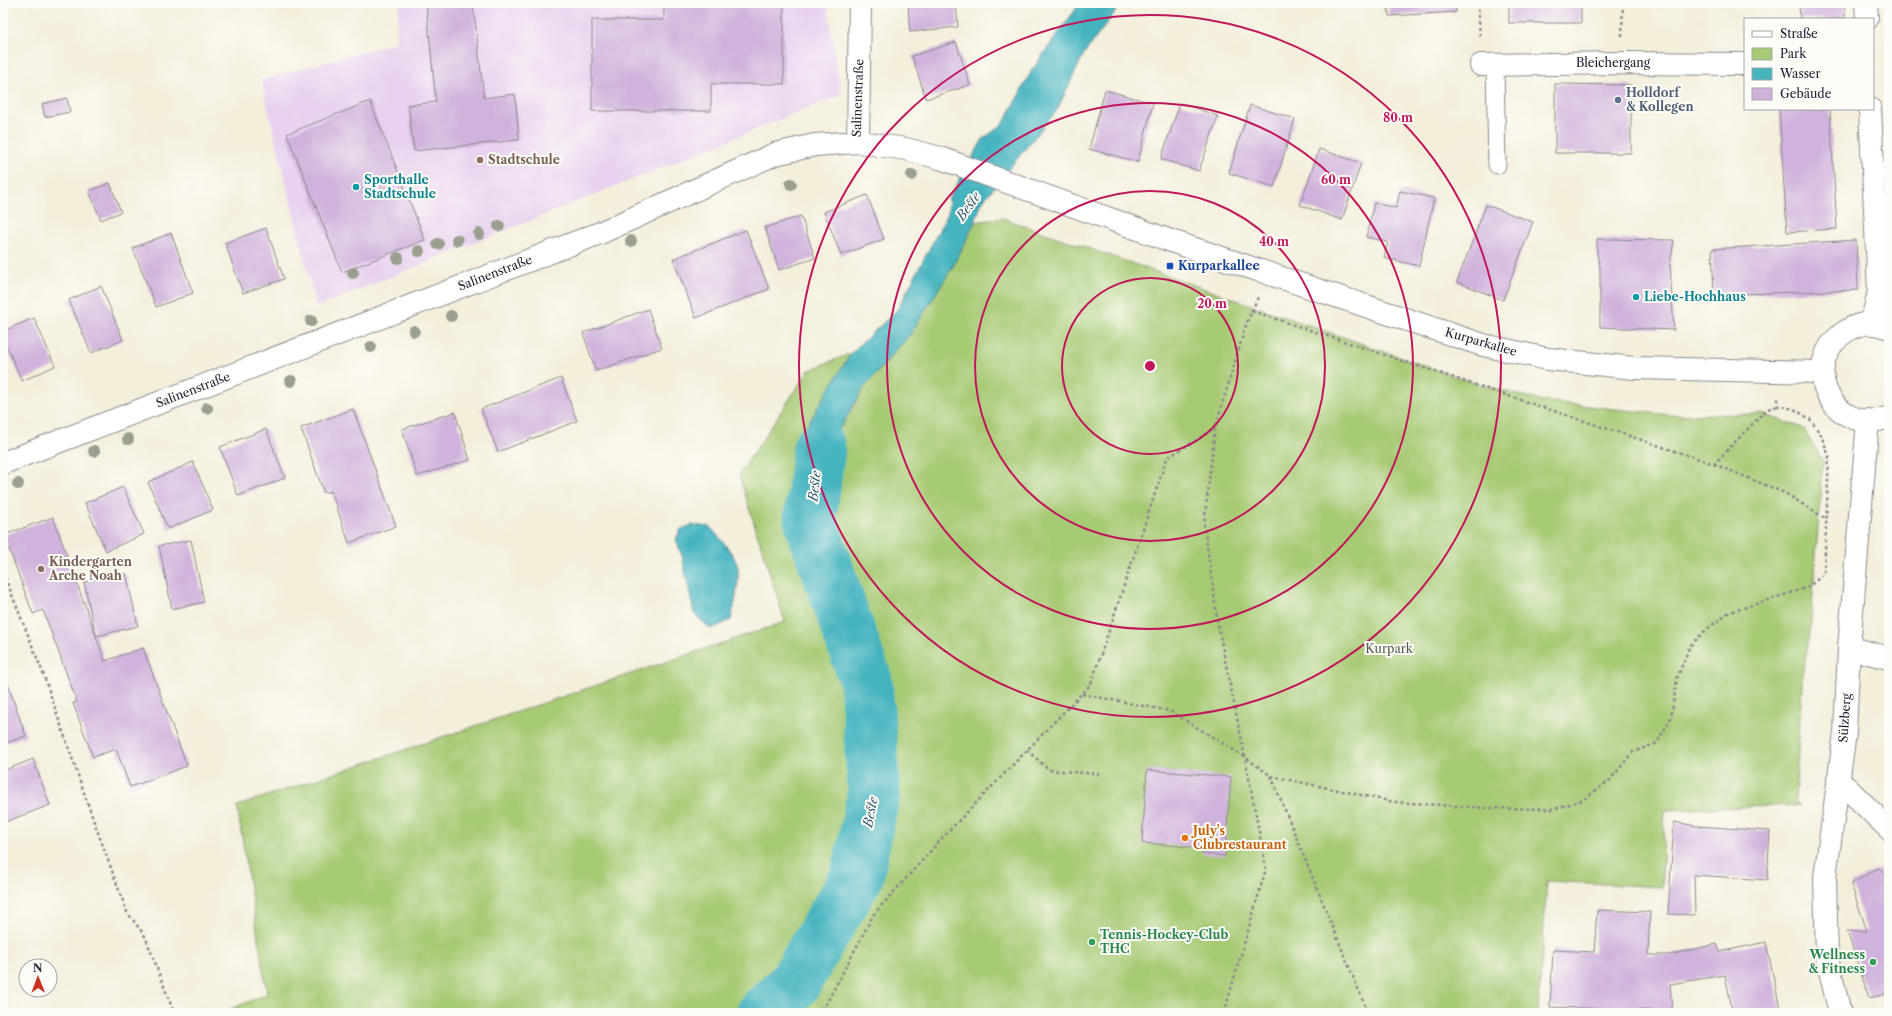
<svg xmlns="http://www.w3.org/2000/svg" width="1892" height="1016" font-family="'Libre Caslon Text',serif">
<rect width="100%" height="100%" fill="#fdfcf7"/>
<filter id="ink" filterUnits="userSpaceOnUse"><feTurbulence type="fractalNoise" baseFrequency=".025" numOctaves="2"/><feDisplacementMap in="SourceGraphic" scale="8" xChannelSelector="R" yChannelSelector="G"/><feConvolveMatrix kernelMatrix="1 2 1 2 8 2 1 2 1" color-interpolation-filters="sRGB"/></filter>
<filter id="wash" filterUnits="userSpaceOnUse"><feTurbulence type="fractalNoise" baseFrequency=".012" numOctaves="4" result="noise"/><feDisplacementMap in="SourceGraphic" scale="16" xChannelSelector="R" yChannelSelector="G"/><feGaussianBlur stdDeviation="0.9" result="paint"/><feColorMatrix in="noise" values="0 0 0 0 0 0 0 0 0 0 0 0 0 0 0 0 0 1.4 0 .05"/><feComposite in="paint" operator="in"/></filter>
<g filter="url(#wash)">
<rect width="100%" height="100%" fill="#f4efdb"/>
<path fill="#e8d2ef" d="M400,3H827L841,95L316,307L261,80L395,43Z"/>
<path fill="#a7ca74" stroke="#647658" d="M1002,218L1471,382L1541,401L1671,415L1762,414L1803,428L1823,461L1810,634L1803,669L1795,801L1800,805L1665,810L1662,887L1547,881L1538,1013H221L267,994L237,806L785,622L739,475L808,371L851,353L808,424L811,520L825,453L864,388L911,333L952,268L975,222Z"/>
<g fill="#45b4bf" stroke="#346b7d">
<path d="M1080,3H1122L1084,54L1057,110L982,202L975,222L952,268L911,333L864,388L825,453L810,520L789,503L791,467L808,424L851,353L897,310L948,213L949,198L983,139L1004,123L1032,70Z"/>
<path d="M692,525L710,527C718,536 736,555 738,568C740,581 734,607 731,620L711,629L694,614L682,556L676,539L681,529Z"/>
</g>
<g fill="none" stroke-linecap="round" stroke-linejoin="round">
<path stroke="#45b4bf" stroke-width="53" d="M763,1013L793,985L857,877L874,792L866,681L810,520L819,448"/>
</g>
<g id="blocks">
<g fill="#d0b3dc">
<path d="M426,3H473L484,98L515,94L519,140L414,151L408,105L436,102Z"/>
<path d="M664,3H784V84H711V111H592V20H664Z"/>
<path d="M908,3H956L958,27L910,32Z"/>
<path d="M1388,3H1456V12L1389,16Z"/>
<rect x="1509" y="3" width="72" height="20"/>
<path d="M1799,3H1845V19H1800Z"/>
<path d="M956,42L970,85L926,99L912,56Z"/>
<path d="M1555,84L1631,85V153H1555Z"/>
<path d="M1105,90L1153,103L1138,162L1089,149Z"/>
<path d="M67,98L70,112L45,117L42,104Z"/>
<path d="M370,101L425,240L342,272L287,134Z"/>
<path d="M1180,103L1218,116L1199,171L1161,159Z"/>
<path d="M1250,105L1295,119L1274,187L1229,173Z"/>
<path d="M1779,109H1830L1837,229L1787,232Z"/>
<path d="M1319,149L1361,163L1342,220L1300,205Z"/>
<path d="M110,183L121,212L101,220L89,191Z"/>
<path d="M1400,191L1434,198L1419,266L1384,258L1388,242L1366,237L1374,203L1396,208Z"/>
<path d="M867,195L884,239L841,255L824,212Z"/>
<path d="M1486,205L1533,222L1503,300L1457,282Z"/>
<path d="M801,216L815,258L779,270L765,228Z"/>
<path d="M266,228L284,279L243,293L225,243Z"/>
<path d="M746,230L769,289L696,318L673,259Z"/>
<path d="M171,233L193,293L156,307L133,248Z"/>
<path d="M1597,239L1674,240L1670,265L1674,330L1600,327V267L1597,254Z"/>
<path d="M1856,240L1858,290L1714,295L1712,249Z"/>
<path d="M101,286L123,340L91,353L69,300Z"/>
<path d="M648,309L662,348L596,371L583,333Z"/>
<path d="M34,318L55,366L22,381L3,338V331Z"/>
<path d="M561,378L577,421L498,452L481,409Z"/>
<path d="M353,409L396,526L349,543L331,491L324,493L301,428Z"/>
<path d="M455,412L470,460L417,476L402,429Z"/>
<path d="M266,429L285,478L238,496L220,447Z"/>
<path d="M193,462L213,510L168,529L148,482Z"/>
<path d="M123,487L144,534L106,551L85,503Z"/>
<path d="M53,517L96,636L84,582L126,573L138,626L96,636L105,661L143,648L187,766L130,787L116,749L93,757L73,703L77,702L43,610L33,614L4,535Z"/>
<path d="M191,540L204,602L172,609L159,546Z"/>
<path d="M3,671L26,736L3,744Z"/>
<path d="M33,759L50,805L5,822L3,816V771Z"/>
<path d="M1147,770L1231,777L1225,856L1202,854L1203,848L1142,843Z"/>
<path d="M1674,822L1697,826L1770,831L1767,880L1694,875L1695,915L1668,914Z"/>
<path d="M1878,868L1889,874V993L1869,998L1847,931H1867L1851,884Z"/>
<path d="M1597,910L1650,912L1648,955H1669L1717,944L1720,952L1766,942L1781,1013H1733L1725,975L1670,984L1672,1011L1550,1007L1553,950L1594,952Z"/>
</g>
</g>
</g>
<g filter="url(#ink)">
<use href="#blocks" fill-opacity="0" stroke="#8b888b" stroke-width="1"/>
<g fill="none" stroke-linecap="round" stroke-linejoin="round">
<g stroke="#8b888b" stroke-width="19">
<path id="service" d="M1495,65L1497,165"/>
</g>
<g stroke="#8b888b" stroke-width="24">
<g id="minor">
<path d="M1866,3L1867,19"/>
<path d="M1481,65L1622,63L1745,64"/>
<path d="M858,142L860,3"/>
<path d="M1867,323L1873,316L1879,291L1870,109"/>
<path d="M1849,648L1889,658"/>
<path d="M1838,779L1889,829"/>
</g>
</g>
<g stroke="#8b888b" stroke-width="24">
<g id="tertiary">
<path d="M1889,328C1876,322 1860,322 1848,330C1795,362 1833,439 1889,417"/>
<path d="M3,463L600,233L775,154L815,145L858,142L906,149L940,158L1177,243L1483,345L1548,359L1634,368L1822,372"/>
<path d="M1840,1013L1827,958L1825,877L1845,733L1849,648L1868,420"/>
</g>
</g>
<g stroke="#8b888b" stroke-width="2.5" stroke-dasharray="3 3" stroke-linecap="butt">
<path d="M1478,3L1480,38"/>
<path d="M1622,36L1623,3"/>
<path d="M1252,311L1714,464L1767,409L1778,406"/>
<path d="M1714,464L1785,493L1826,519"/>
<path d="M3,572L43,673L92,816L127,912L145,936L174,1013"/>
<path d="M1082,694L1170,711L1245,757L1271,776L1394,802L1485,808L1554,809L1583,800L1610,780L1633,752L1657,743L1671,718L1677,678L1690,646L1707,629L1728,613L1808,587L1824,574L1829,456L1821,435L1810,419L1794,409L1778,406V398"/>
<path d="M1027,750L1049,770L1099,774"/>
<path d="M1271,776L1368,1013"/>
<path d="M816,1013L826,1004L874,914L945,835L1091,684L1167,458L1214,429"/>
<path d="M1224,1013L1266,869L1245,757L1219,631L1204,524L1215,428L1247,322L1258,297"/>
</g>
<use href="#service" stroke="#fff" stroke-width="17"/>
<use href="#minor" stroke="#fff" stroke-width="22"/>
<use href="#tertiary" stroke="#fff" stroke-width="22"/>
</g>
<g fill="#9a9f8e">
<circle cx="912" cy="175" r="6"/>
<circle cx="791" cy="184" r="6"/>
<circle cx="499" cy="226" r="6"/>
<circle cx="479" cy="234" r="6"/>
<circle cx="457" cy="240" r="6"/>
<circle cx="631" cy="241" r="6"/>
<circle cx="438" cy="244" r="6"/>
<circle cx="419" cy="251" r="6"/>
<circle cx="398" cy="258" r="6"/>
<circle cx="353" cy="273" r="6"/>
<circle cx="451" cy="316" r="6"/>
<circle cx="311" cy="321" r="6"/>
<circle cx="414" cy="331" r="6"/>
<circle cx="371" cy="347" r="6"/>
<circle cx="291" cy="381" r="6"/>
<circle cx="207" cy="408" r="6"/>
<circle cx="128" cy="439" r="6"/>
<circle cx="94" cy="451" r="6"/>
<circle cx="18" cy="484" r="6"/>
</g>
</g>
<g fill="none" stroke="#c2185b" stroke-width="2">
<circle cx="1150" cy="366" r="88"/>
<circle cx="1150" cy="366" r="175"/>
<circle cx="1150" cy="366" r="263"/>
<circle cx="1150" cy="366" r="351"/>
</g>
<circle fill="#5c6f8a" stroke="#fdfcf7" stroke-width="1.5" cx="1618" cy="100" r="4"/>
<g fill="#8d6e63" stroke="#fdfcf7" stroke-width="1.5">
<circle cx="480" cy="160" r="4"/>
<circle cx="41" cy="569" r="4"/>
</g>
<g fill="#0f9aa8" stroke="#fdfcf7" stroke-width="1.5">
<circle cx="356" cy="187" r="4"/>
<circle cx="1636" cy="297" r="4"/>
</g>
<rect fill="#1a4fb4" stroke="#fdfcf7" stroke-width="1.5" x="1166" y="262" width="8" height="8" rx="2"/>
<circle fill="#e8710a" stroke="#fdfcf7" stroke-width="1.5" cx="1185" cy="838" r="4"/>
<g fill="#2e9e5b" stroke="#fdfcf7" stroke-width="1.5">
<circle cx="1092" cy="942" r="4"/>
<circle cx="1873" cy="962" r="4"/>
</g>
<g text-anchor="middle" stroke-width="4" stroke-linejoin="round" paint-order="stroke">
<g font-size="12" fill="#22223b" stroke="#fdfcf7">
<text x="1613" y="67">Bleichergang</text>
<text transform="translate(858 98) rotate(-88)" y="4">Salinenstraße</text>
<text transform="translate(495 273) rotate(-21)" y="4">Salinenstraße</text>
<text transform="translate(1481 342) rotate(16)" y="4">Kurparkallee</text>
<text transform="translate(193 390) rotate(-21)" y="4">Salinenstraße</text>
<text transform="translate(1845 718) rotate(-86)" y="4">Sülzberg</text>
</g>
<g font-size="12" font-weight="bold" fill="#4e5e75" stroke="#fdfcf7" text-anchor="start">
<text x="1626" y="97">Holldorf<tspan x="1626" dy="14">&amp; Kollegen</tspan></text>
</g>
<g font-size="12" font-weight="bold" fill="#785e54" stroke="#fdfcf7" text-anchor="start">
<text x="488" y="164">Stadtschule</text>
<text x="49" y="566">Kindergarten<tspan x="49" dy="14">Arche Noah</tspan></text>
</g>
<g font-size="12" font-weight="bold" fill="#0d838f" stroke="#fdfcf7" text-anchor="start">
<text x="364" y="184">Sporthalle<tspan x="364" dy="14">Stadtschule</tspan></text>
<text x="1644" y="301">Liebe-Hochhaus</text>
</g>
<g font-size="12" font-weight="bold" fill="#164399" stroke="#fdfcf7" text-anchor="start">
<text x="1178" y="270">Kurparkallee</text>
</g>
<g font-size="12" fill="#515d4f" stroke="#fdfcf7">
<text x="1389" y="653">Kurpark</text>
</g>
<g font-size="12" font-weight="bold" fill="#c56008" stroke="#fdfcf7" text-anchor="start">
<text x="1193" y="835">July's<tspan x="1193" dy="14">Clubrestaurant</tspan></text>
</g>
<g font-size="12" font-weight="bold" fill="#27864d" stroke="#fdfcf7" text-anchor="start">
<text x="1100" y="939">Tennis-Hockey-Club<tspan x="1100" dy="14">THC</tspan></text>
<text x="1865" y="959" text-anchor="end">Wellness<tspan x="1865" dy="14">&amp; Fitness</tspan></text>
</g>
<g font-size="13" font-style="italic" fill="#305c70" stroke="#fdfcf7">
<text transform="translate(968 206) rotate(-54)" y="5">Beste</text>
<text transform="translate(814 486) rotate(-84)" y="5">Beste</text>
<text transform="translate(870 812) rotate(-79)" y="5">Beste</text>
</g>
</g>
<circle cx="1150" cy="366" r="6" fill="#c2185b" stroke="#fdfcf7" stroke-width="2"/>
<g font-size="12" text-anchor="middle" font-weight="bold" fill="#c2185b" stroke="#fdfcf7" stroke-width="4" stroke-linejoin="round" paint-order="stroke">
<text x="1398" y="122">80 m</text>
<text x="1336" y="184">60 m</text>
<text x="1274" y="246">40 m</text>
<text x="1212" y="308">20 m</text>
</g>
<rect width="1892" height="1016" fill="none" stroke="#fdfcf7" stroke-width="16"/>
<rect x="1744" y="18" width="130" height="92" fill="#fdfcf7" stroke="#a5a5ac"/>
<rect x="1752" y="31" width="20" height="6" fill="#ffffff" stroke="#a5a5ac"/>
<text x="1780" y="38" font-size="12" fill="#22223b">Straße</text>
<rect x="1752" y="48" width="20" height="12" fill="#a7ca74" stroke="#a5a5ac"/>
<text x="1780" y="58" font-size="12" fill="#22223b">Park</text>
<rect x="1752" y="68" width="20" height="12" fill="#45b4bf" stroke="#a5a5ac"/>
<text x="1780" y="78" font-size="12" fill="#22223b">Wasser</text>
<rect x="1752" y="88" width="20" height="12" fill="#d0b3dc" stroke="#a5a5ac"/>
<text x="1780" y="98" font-size="12" fill="#22223b">Gebäude</text>
<g transform="translate(38 978) rotate(359)"><circle r="19" fill="#fdfcf7" stroke="#a5a5ac"/>
<path d="M0-3L7 15L0 10L-7 15Z" fill="#c8321e"/>
<text y="-6" font-size="11" font-weight="bold" text-anchor="middle" fill="#22223b">N</text>
</g>
</svg>
